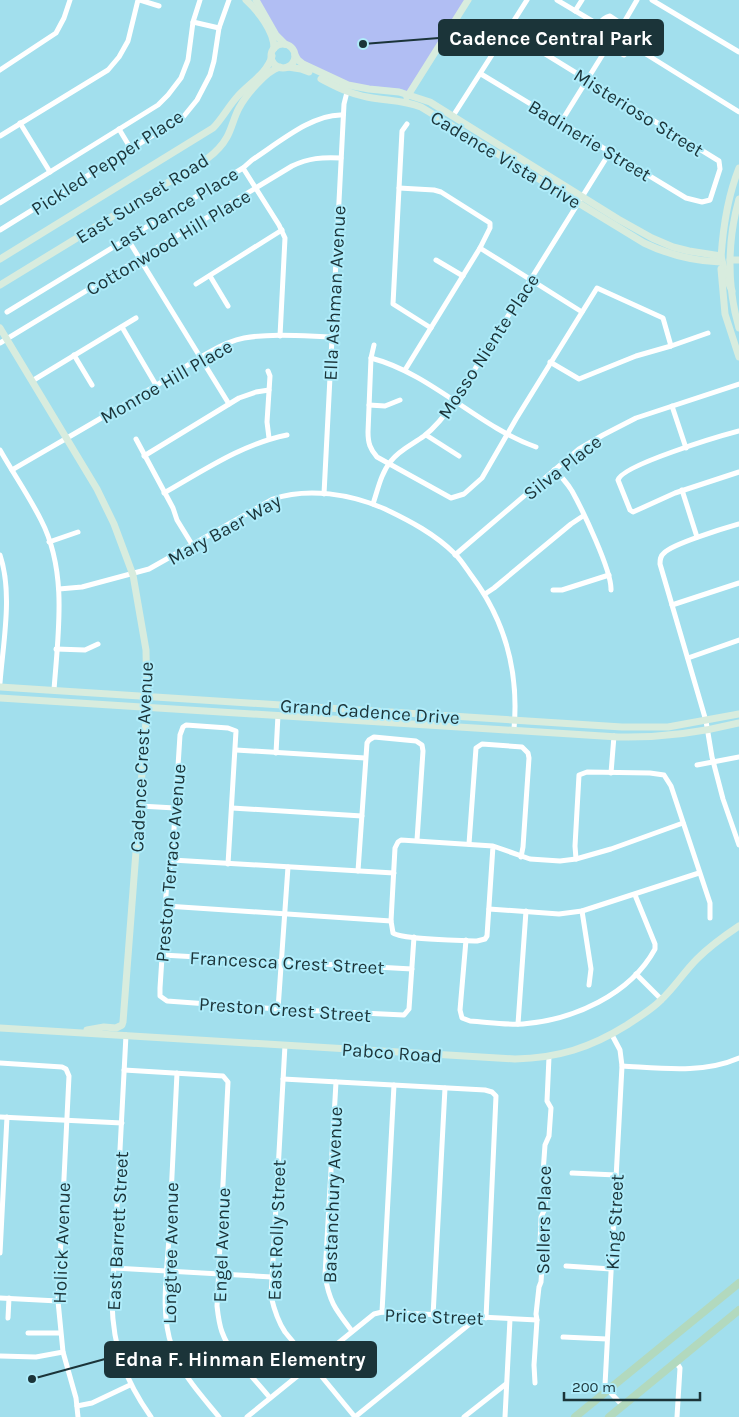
<svg xmlns="http://www.w3.org/2000/svg" width="739" height="1417" font-family="Karla,sans-serif">
<rect width="100%" height="100%" fill="#a2dfed"/>
<path fill="#b1bef3" d="M259,0H465L408,92L402,89L350,84L300,60L292,47L279,37Z"/>
<g fill="none" stroke-linecap="round" stroke-linejoin="round">
<g stroke="#fff" stroke-width="5">
<path d="M140,0L159,6"/>
<path d="M557,0L599,25"/>
<path d="M652,0L739,52"/>
<path d="M575,11L582,0"/>
<path d="M610,16L637,34C637,43 631,50 624,55L595,38C594,29 601,18 610,16Z"/>
<path d="M193,22L219,28"/>
<path d="M623,24L637,0"/>
<path d="M633,46L739,112"/>
<path d="M0,70L56,33L64,18L70,0"/>
<path d="M481,74L686,198L702,202L710,200L720,169L719,161L508,31"/>
<path d="M453,116L527,0"/>
<path d="M561,122L608,46"/>
<path d="M20,123L50,172"/>
<path d="M407,124L402,131L393,304L431,328"/>
<path d="M119,129L131,149"/>
<path d="M0,136L108,70L119,57L128,41L138,0"/>
<path d="M243,168L279,225L285,238L280,336"/>
<path d="M399,188L434,190L441,192L490,223V228L480,248L405,370"/>
<path d="M0,203L158,105L168,95L181,78L188,60L193,22L200,0"/>
<path d="M0,230L184,116L197,100L210,75L214,61L219,28L229,0"/>
<path d="M127,238L229,404"/>
<path d="M480,248L582,312"/>
<path d="M436,260L463,276"/>
<path d="M210,276L228,306"/>
<path d="M196,284L282,230"/>
<path d="M7,312L243,168L252,160C277,144 313,113 343,115"/>
<path d="M122,327L156,385"/>
<path d="M0,343L292,166C309,158 322,157 341,158"/>
<path d="M374,345L371,358L368,432C368,443 370,449 377,457L451,498L464,494L482,478L516,419L597,288L663,318L671,346"/>
<path d="M74,355L92,385"/>
<path d="M371,358C432,374 477,426 536,447"/>
<path d="M550,362L579,379L636,356L671,346L708,333"/>
<path d="M268,371L270,376L267,422L269,438"/>
<path d="M32,381L136,318"/>
<path d="M369,405L385,406L400,400"/>
<path d="M672,406L686,448"/>
<path d="M739,431C720,436 622,465 618,480L630,510L633,512L675,493L739,472"/>
<path d="M426,435L459,456"/>
<path d="M136,439L173,508L177,520L193,546"/>
<path d="M0,450C13,473 29,496 41,520C68,572 58,634 54,690"/>
<path d="M144,456L239,398L256,392L269,390"/>
<path d="M12,470C60,442 109,414 157,385C181,370 217,343 244,338C273,333 303,336 332,337"/>
<path d="M554,470C561,476 567,483 572,491C582,509 612,571 611,590"/>
<path d="M682,490L697,537"/>
<path d="M164,493C203,471 242,444 287,435"/>
<path d="M324,494L344,104L347,92"/>
<path d="M373,504C378,489 381,473 391,461C399,450 413,444 424,436C437,426 446,414 455,401L610,152"/>
<path d="M739,524C725,528 672,544 664,553C660,556 660,560 660,564L706,721L712,757L723,799L739,845"/>
<path d="M49,542L78,532"/>
<path d="M0,555C13,593 3,643 0,683"/>
<path d="M455,555L579,449L603,435L636,418L739,384"/>
<path d="M59,589L82,587L149,569L273,499C308,487 351,494 385,509C410,521 435,534 455,554C461,560 466,568 471,575C505,620 519,673 514,729"/>
<path d="M553,590H562L609,575"/>
<path d="M485,594L494,588L571,524L583,516"/>
<path d="M672,605L739,583"/>
<path d="M56,649L85,650L98,644"/>
<path d="M688,658L739,640"/>
<path d="M236,750L365,758"/>
<path d="M276,753L278,715"/>
<path d="M697,765L739,757"/>
<path d="M611,773L614,736"/>
<path d="M140,806L175,808"/>
<path d="M232,808L362,816"/>
<path d="M469,844L476,748L482,744L522,747L528,753L529,758L523,847L521,857"/>
<path d="M493,846L487,936L485,939L477,941C461,940 403,940 393,933L391,921L395,848L398,842L401,840L493,846L530,859L560,861L576,859L611,849L683,823"/>
<path d="M576,859L575,846L579,775L587,772L650,773L664,775L671,786L710,903V918"/>
<path d="M172,860L394,873"/>
<path d="M228,864L236,731L228,728L186,725L183,727L180,735L172,860L167,880L160,988V996L167,1001L278,1009L404,1015L409,1009L414,937"/>
<path d="M358,871L367,743L369,740L374,737L416,741L422,745L423,751L417,840"/>
<path d="M166,906L391,921"/>
<path d="M489,909L559,914L582,911L699,873"/>
<path d="M582,911L591,969L589,985"/>
<path d="M466,940L460,1010L462,1018L470,1021C487,1022 506,1025 523,1024C573,1020 630,995 655,949V944L635,895"/>
<path d="M162,955L412,969"/>
<path d="M636,974L662,1000"/>
<path d="M278,1009L288,867"/>
<path d="M518,1024L526,911"/>
<path d="M126,1035L112,1302C113,1348 125,1380 151,1417"/>
<path d="M612,1035L620,1050L622,1066L605,1385L608,1390L623,1406"/>
<path d="M285,1045L271,1296C274,1309 277,1320 285,1332L355,1417"/>
<path d="M0,1063L62,1067L66,1069L69,1076L58,1301L63,1352L76,1398L78,1417"/>
<path d="M622,1066C660,1068 703,1074 739,1058"/>
<path d="M124,1070L223,1076L228,1082L217,1306C218,1315 219,1324 222,1332C231,1357 254,1378 270,1398"/>
<path d="M177,1073C174,1128 172,1183 169,1237C167,1273 160,1313 172,1347C181,1374 201,1395 219,1417"/>
<path d="M283,1079L485,1090L492,1092L496,1096L486,1318"/>
<path d="M336,1082L325,1275C329,1302 336,1310 352,1331"/>
<path d="M0,1117L122,1123"/>
<path d="M572,1173L616,1175"/>
<path d="M0,1253L7,1117"/>
<path d="M566,1266L611,1269"/>
<path d="M114,1268L272,1277"/>
<path d="M0,1298L58,1301"/>
<path d="M382,1312L394,1085"/>
<path d="M433,1316L445,1088"/>
<path d="M8,1318L9,1298"/>
<path d="M28,1333H60"/>
<path d="M563,1337L607,1339"/>
<path d="M0,1356L36,1357L63,1352"/>
<path d="M676,1362L680,1368L677,1417"/>
<path d="M535,1383L534,1365L537,1320L536,1314L539,1287L541,1282L543,1253L540,1245L541,1217L545,1209L547,1181L543,1173L545,1145L549,1136L551,1108L547,1101L549,1057"/>
<path d="M77,1406L92,1403L130,1385"/>
<path d="M247,1417L374,1314L382,1312L537,1320"/>
<path d="M355,1417L477,1318"/>
<path d="M464,1417L506,1384"/>
<path d="M505,1417L510,1319"/>
</g>
<g stroke="#d8ecde" stroke-width="7">
<path d="M246,0C258,11 274,31 274,48"/>
<path d="M256,0L276,35L285,44"/>
<circle cx="283" cy="56" r="12"/>
<path d="M295,55L298,60L303,64L348,85L369,89L399,92L430,102L618,219L652,238L673,247L689,251L721,256L726,277L732,291"/>
<path d="M288,67L301,69L309,72"/>
<path d="M321,79C336,87 350,94 367,97C386,101 403,100 421,107L644,243C669,255 693,261 720,262"/>
<path d="M407,97L468,0"/>
<path d="M739,199C727,241 727,287 739,328"/>
<path d="M721,258C723,227 727,198 739,168"/>
<path d="M0,259L213,128C222,119 228,107 237,97C249,83 267,74 272,56"/>
<path d="M730,260H739"/>
<path d="M721,269L725,314L739,357"/>
<path d="M0,285L208,158C216,152 222,146 227,137C232,128 234,117 239,108C246,95 266,71 280,67"/>
<path d="M0,328L97,489L114,524L133,575L146,650L147,707L123,1022L122,1025L116,1028L104,1027L87,1030"/>
<path d="M0,687L622,727H668L739,714"/>
<path d="M0,698L618,737C659,738 699,733 739,723"/>
<path d="M0,1028L515,1059C558,1058 590,1048 627,1025C639,1017 651,1010 661,1000C674,988 684,972 697,959C709,947 724,936 739,926"/>
</g>
<g stroke="#b2d9be" stroke-width="8">
<path d="M575,1417L739,1283"/>
<path d="M609,1417L739,1310"/>
</g>
</g>
<g text-anchor="middle" stroke-width="4" stroke-linejoin="round" paint-order="stroke">
<g font-size="19" fill="#1b3439" stroke="#afecfa">
<text transform="translate(639 112) rotate(32)" y="7">Misterioso Street</text>
<text transform="translate(590 140) rotate(31)" y="7">Badinerie Street</text>
<text transform="translate(506 159) rotate(31)" y="7">Cadence Vista Drive</text>
<text transform="translate(107 162) rotate(-33)" y="7">Pickled Pepper Place</text>
<text transform="translate(142 198) rotate(-32)" y="7">East Sunset Road</text>
<text transform="translate(174 209) rotate(-31)" y="7">Last Dance Place</text>
<text transform="translate(168 242) rotate(-31)" y="7">Cottonwood Hill Place</text>
<text transform="translate(334 293) rotate(-87)" y="7">Ella Ashman Avenue</text>
<text transform="translate(488 346) rotate(-57)" y="7">Mosso Niente Place</text>
<text transform="translate(166 381) rotate(-30)" y="7">Monroe Hill Place</text>
<text transform="translate(562 467) rotate(-38)" y="7">Silva Place</text>
<text transform="translate(224 529) rotate(-29)" y="7">Mary Baer Way</text>
<text transform="translate(370 711) rotate(4)" y="7">Grand Cadence Drive</text>
<text transform="translate(141 757) rotate(-87)" y="7">Cadence Crest Avenue</text>
<text transform="translate(170 863) rotate(-85)" y="7">Preston Terrace Avenue</text>
<text transform="translate(287 962) rotate(3)" y="7">Francesca Crest Street</text>
<text transform="translate(285 1009) rotate(4)" y="7">Preston Crest Street</text>
<text transform="translate(392 1052) rotate(4)" y="7">Pabco Road</text>
<text transform="translate(332 1195) rotate(-88)" y="7">Bastanchury Avenue</text>
<text transform="translate(543 1220) rotate(-89)" y="7">Sellers Place</text>
<text transform="translate(614 1222) rotate(-87)" y="7">King Street</text>
<text transform="translate(276 1230) rotate(-88)" y="7">East Rolly Street</text>
<text transform="translate(117 1231) rotate(-87)" y="7">East Barrett Street</text>
<text transform="translate(61 1243) rotate(-88)" y="7">Holick Avenue</text>
<text transform="translate(221 1245) rotate(-88)" y="7">Engel Avenue</text>
<text transform="translate(170 1253) rotate(-89)" y="7">Longtree Avenue</text>
<text transform="translate(434 1316) rotate(2)" y="7">Price Street</text>
</g>
</g>
<path fill="none" stroke="#1b3439" stroke-width="2" d="M363 44L439 38M32 1379L105 1359"/>
<g fill="#1b3439" stroke="#afecfa" stroke-width="2">
<circle cx="363" cy="44" r="5"/>
<circle cx="32" cy="1379" r="5"/>
</g>
<g fill="#1b3439" stroke="#1b3439" stroke-width="2">
<rect x="439" y="20" width="224" height="35" rx="5"/>
<rect x="105" y="1342" width="271" height="35" rx="5"/>
</g>
<g font-size="20" text-anchor="middle" font-weight="bold" fill="#fff">
<text x="551" y="45">Cadence Central Park</text>
<text x="240" y="1366">Edna F. Hinman Elementry</text>
</g>
<path d="M564 1392v8h136v-8" fill="none" stroke="#1b3439" stroke-width="2.5"/>
<text x="572" y="1392" font-size="15" fill="#1b3439" stroke="#afecfa" stroke-width="4" paint-order="stroke">200 m</text>
</svg>
